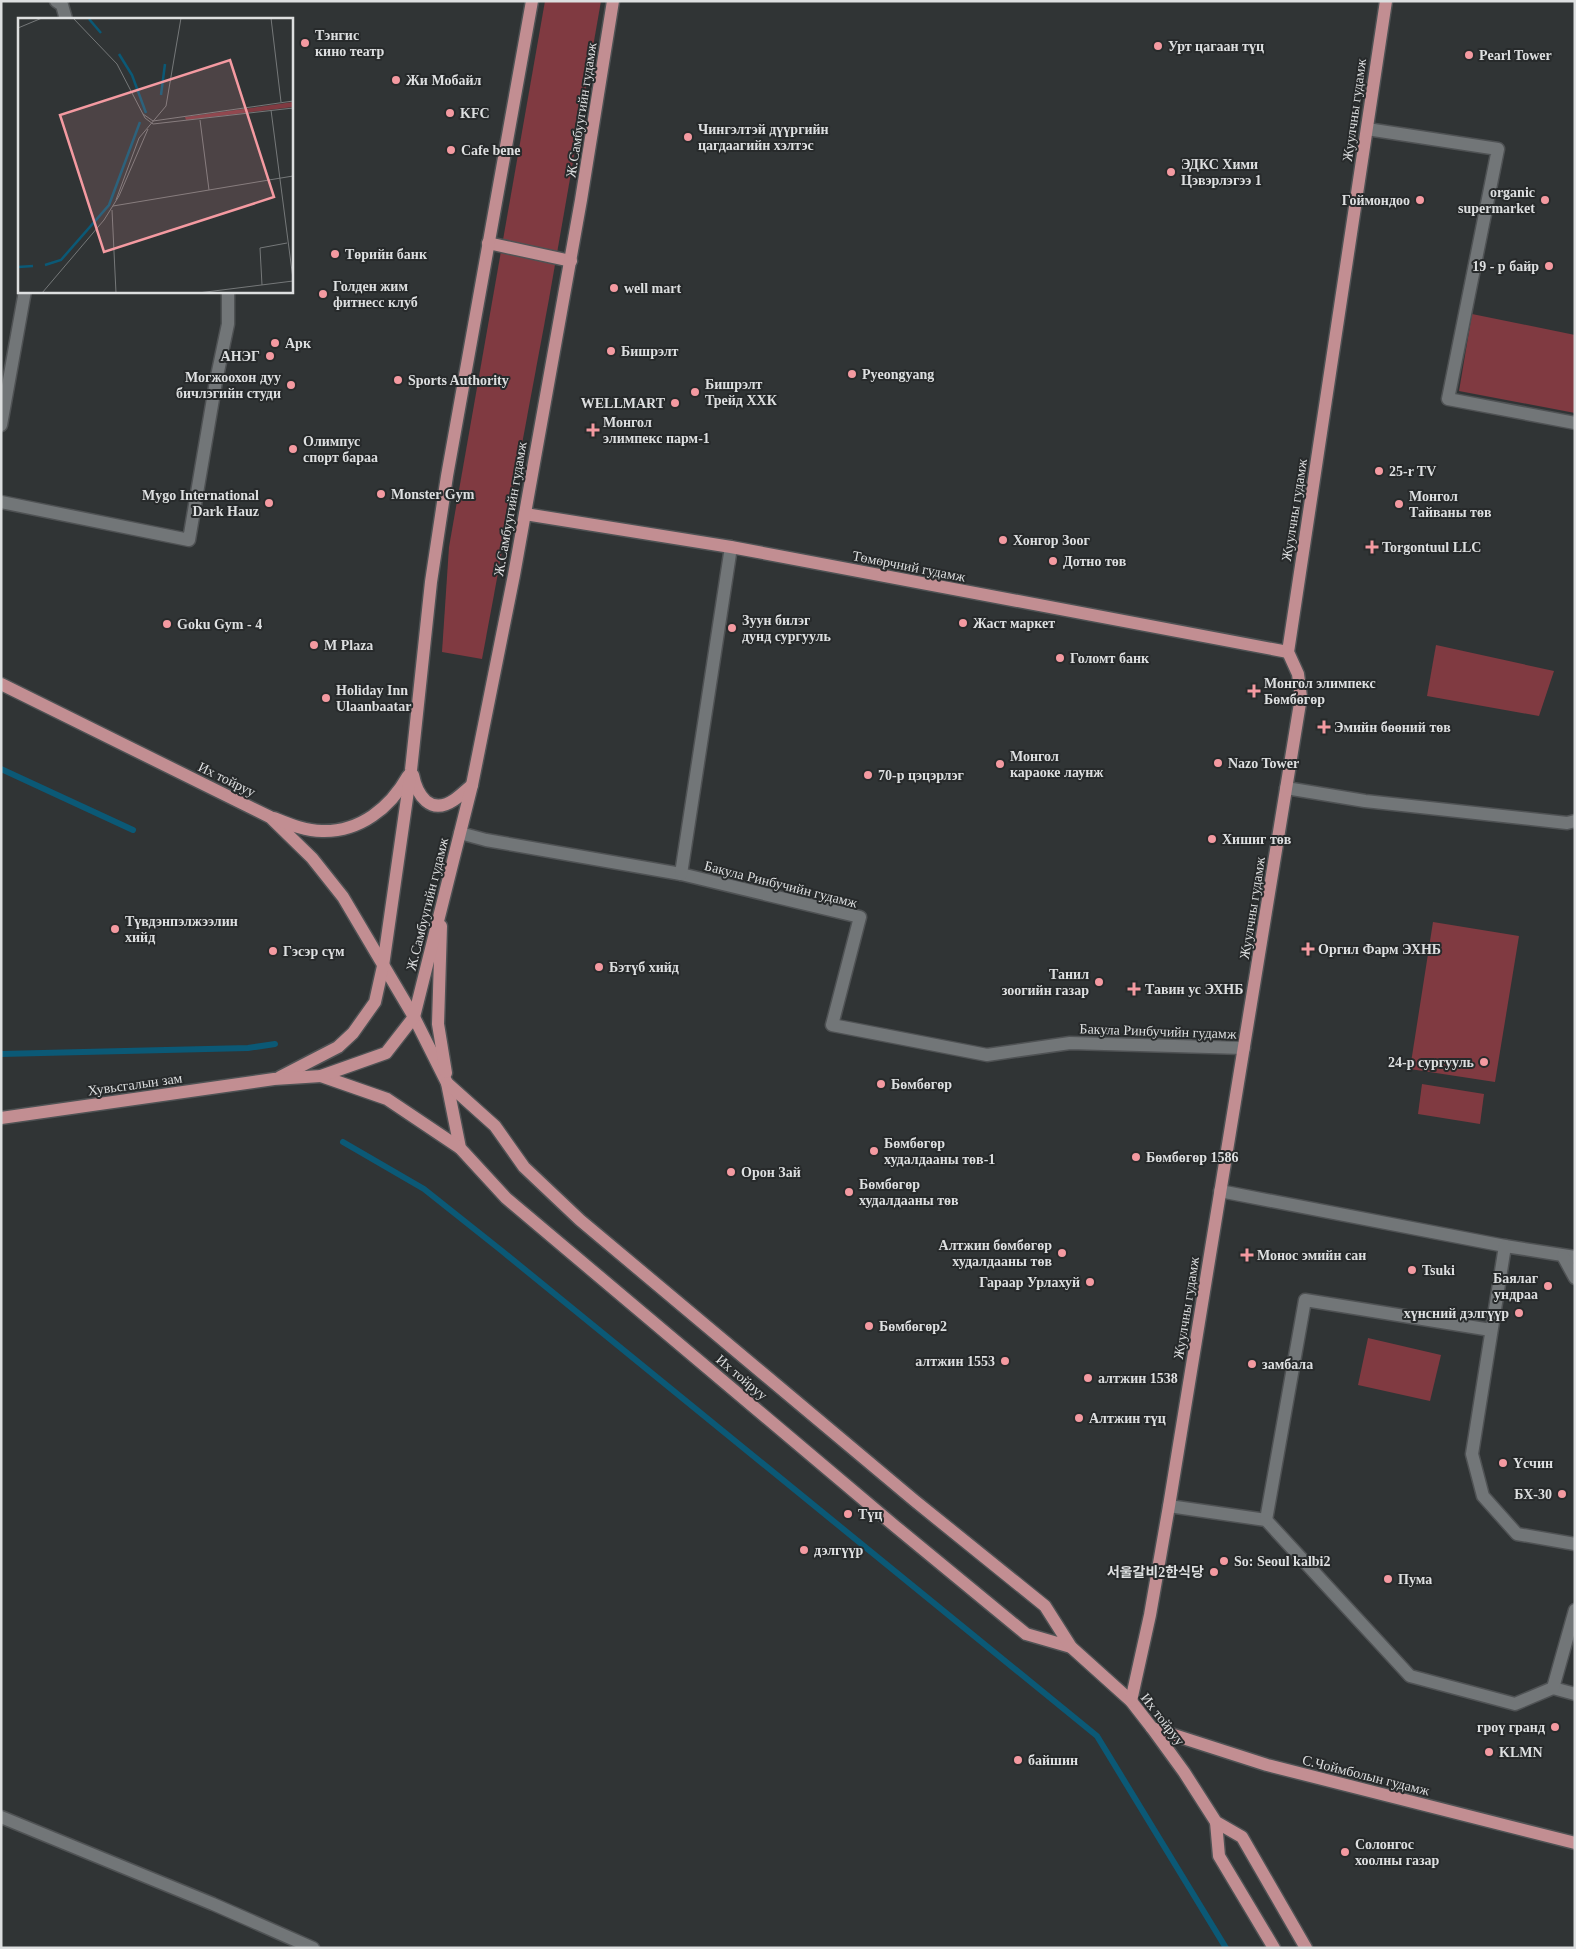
<svg xmlns="http://www.w3.org/2000/svg" width="1576" height="1949" font-family="'Times New Roman','Noto Sans KR',serif">
<rect width="100%" height="100%" fill="#303435"/>
<g fill="#803a41">
<path d="M545,1H601L549,299L482,659L442,652L449,547Z"/>
<path d="M1472,314L1575,335V413L1459,391Z"/>
<path d="M1436,645L1554,671L1539,716L1427,696Z"/>
<path d="M1433,922L1519,936L1495,1082L1410,1069Z"/>
<path d="M1422,1084L1484,1094L1480,1124L1418,1114Z"/>
<path d="M1368,1338L1441,1355L1430,1401L1358,1385Z"/>
</g>
<g fill="none" stroke-linecap="round" stroke-linejoin="round">
<g stroke="#0b5976" stroke-width="6">
<path d="M1,769L133,830"/>
<path d="M1,1054L248,1048L275,1044"/>
<path d="M343,1142L424,1189L502,1251L1097,1736L1226,1948"/>
</g>
<g stroke="#4f5254" stroke-width="15">
<g id="minor">
<path d="M56,1L62,5L66,19"/>
<path d="M1367,129L1498,149L1448,399L1575,423"/>
<path d="M1,425L25,291"/>
<path d="M1,502L189,540L216,381L228,324V293"/>
<path d="M1286,788L1365,801L1567,823L1575,821"/>
<path d="M460,833L486,840L681,874L860,917L832,1025L987,1055L1070,1043L1244,1048"/>
<path d="M681,874L731,547"/>
<path d="M1220,1191L1505,1246L1575,1257"/>
<path d="M1505,1246L1472,1454L1483,1496L1517,1534L1575,1544"/>
<path d="M1563,1256L1575,1278"/>
<path d="M1169,1506L1266,1520L1410,1676L1515,1704L1553,1688L1575,1694"/>
<path d="M1266,1520L1305,1300L1491,1330"/>
<path d="M1553,1688L1575,1610"/>
<path d="M1,1817L213,1904L313,1948"/>
</g>
</g>
<g stroke="#4f5254" stroke-width="15">
<g id="major">
<path d="M488,243L571,261"/>
<path d="M525,514L731,547L1288,652"/>
<path d="M1,684L270,817L312,858L343,897L414,1017L447,1083L460,1148L506,1198L896,1527L1026,1634L1071,1647"/>
<path d="M413,775C417,795 430,816 454,800C460,796 466,790 472,785"/>
<path d="M274,818C289,824 305,831 322,831C360,832 390,808 408,776"/>
<path d="M441,926L438,1024L446,1073"/>
<path d="M321,1076L387,1099L460,1148"/>
<path d="M280,1077L338,1047L353,1033L375,1002L383,966L411,770L431,582L447,476L532,1"/>
<path d="M447,1083L495,1126L524,1167L580,1220L915,1501L1045,1606L1071,1647L1131,1701L1152,1728L1184,1772L1216,1822L1242,1837L1306,1948"/>
<path d="M1,1118L274,1079L321,1076L386,1053L414,1017L472,785L514,575L581,200L613,1"/>
<path d="M1131,1701L1150,1615L1169,1506L1301,697L1298,674L1288,652L1386,1"/>
<path d="M1152,1728L1267,1765L1575,1843"/>
<path d="M1216,1822L1219,1856L1274,1948"/>
</g>
</g>
<use href="#minor" stroke="#727678" stroke-width="12"/>
<use href="#major" stroke="#c28e92" stroke-width="12"/>
</g>
<g fill="#f49aa1" stroke="#272a2b" stroke-width="2">
<circle cx="305" cy="43" r="5"/>
<circle cx="1158" cy="46" r="5"/>
<circle cx="1469" cy="55" r="5"/>
<circle cx="396" cy="80" r="5"/>
<circle cx="450" cy="113" r="5"/>
<circle cx="688" cy="137" r="5"/>
<circle cx="451" cy="150" r="5"/>
<circle cx="1171" cy="172" r="5"/>
<circle cx="1420" cy="200" r="5"/>
<circle cx="1545" cy="200" r="5"/>
<circle cx="335" cy="254" r="5"/>
<circle cx="1549" cy="266" r="5"/>
<circle cx="614" cy="288" r="5"/>
<circle cx="323" cy="294" r="5"/>
<circle cx="275" cy="343" r="5"/>
<circle cx="611" cy="351" r="5"/>
<circle cx="270" cy="356" r="5"/>
<circle cx="852" cy="374" r="5"/>
<circle cx="398" cy="380" r="5"/>
<circle cx="291" cy="385" r="5"/>
<circle cx="695" cy="392" r="5"/>
<circle cx="675" cy="403" r="5"/>
<path d="M590.5 422.5h5v5h5v5h-5v5h-5v-5h-5v-5h5z"/>
<circle cx="293" cy="449" r="5"/>
<circle cx="1379" cy="471" r="5"/>
<circle cx="381" cy="494" r="5"/>
<circle cx="269" cy="503" r="5"/>
<circle cx="1399" cy="504" r="5"/>
<circle cx="1003" cy="540" r="5"/>
<path d="M1369.5 539.5h5v5h5v5h-5v5h-5v-5h-5v-5h5z"/>
<circle cx="1053" cy="561" r="5"/>
<circle cx="963" cy="623" r="5"/>
<circle cx="167" cy="624" r="5"/>
<circle cx="732" cy="628" r="5"/>
<circle cx="314" cy="645" r="5"/>
<circle cx="1060" cy="658" r="5"/>
<path d="M1251.5 683.5h5v5h5v5h-5v5h-5v-5h-5v-5h5z"/>
<circle cx="326" cy="698" r="5"/>
<path d="M1321.5 719.5h5v5h5v5h-5v5h-5v-5h-5v-5h5z"/>
<circle cx="1218" cy="763" r="5"/>
<circle cx="1000" cy="764" r="5"/>
<circle cx="868" cy="775" r="5"/>
<circle cx="1212" cy="839" r="5"/>
<circle cx="115" cy="929" r="5"/>
<path d="M1305.5 941.5h5v5h5v5h-5v5h-5v-5h-5v-5h5z"/>
<circle cx="273" cy="951" r="5"/>
<circle cx="599" cy="967" r="5"/>
<circle cx="1099" cy="982" r="5"/>
<path d="M1131.5 981.5h5v5h5v5h-5v5h-5v-5h-5v-5h5z"/>
<circle cx="1484" cy="1062" r="5"/>
<circle cx="881" cy="1084" r="5"/>
<circle cx="874" cy="1151" r="5"/>
<circle cx="1136" cy="1157" r="5"/>
<circle cx="731" cy="1172" r="5"/>
<circle cx="849" cy="1192" r="5"/>
<circle cx="1062" cy="1253" r="5"/>
<path d="M1244.5 1247.5h5v5h5v5h-5v5h-5v-5h-5v-5h5z"/>
<circle cx="1412" cy="1270" r="5"/>
<circle cx="1090" cy="1282" r="5"/>
<circle cx="1548" cy="1286" r="5"/>
<circle cx="1519" cy="1313" r="5"/>
<circle cx="869" cy="1326" r="5"/>
<circle cx="1005" cy="1361" r="5"/>
<circle cx="1252" cy="1364" r="5"/>
<circle cx="1088" cy="1378" r="5"/>
<circle cx="1079" cy="1418" r="5"/>
<circle cx="1503" cy="1463" r="5"/>
<circle cx="1562" cy="1494" r="5"/>
<circle cx="848" cy="1514" r="5"/>
<circle cx="804" cy="1550" r="5"/>
<circle cx="1224" cy="1561" r="5"/>
<circle cx="1214" cy="1572" r="5"/>
<circle cx="1388" cy="1579" r="5"/>
<circle cx="1555" cy="1727" r="5"/>
<circle cx="1489" cy="1752" r="5"/>
<circle cx="1018" cy="1760" r="5"/>
<circle cx="1345" cy="1852" r="5"/>
</g>
<g text-anchor="middle" stroke-width="4" stroke-linejoin="round" paint-order="stroke">
<g font-size="14" font-weight="bold" fill="#dddfe0" stroke="#272a2b" text-anchor="start">
<text x="315" y="40">Тэнгис<tspan x="315" dy="16">кино театр</tspan></text>
<text x="1168" y="51">Урт цагаан түц</text>
<text x="1479" y="60">Pearl Tower</text>
<text x="406" y="85">Жи Мобайл</text>
<text x="460" y="118">KFC</text>
<text x="698" y="134">Чингэлтэй дүүргийн<tspan x="698" dy="16">цагдаагийн хэлтэс</tspan></text>
<text x="461" y="155">Cafe bene</text>
<text x="1181" y="169">ЭДКС Хими<tspan x="1181" dy="16">Цэвэрлэгээ 1</tspan></text>
<text x="1535" y="197" text-anchor="end">organic<tspan x="1535" dy="16">supermarket</tspan></text>
<text x="1410" y="205" text-anchor="end">Гоймондоо</text>
<text x="345" y="259">Төрийн банк</text>
<text x="1539" y="271" text-anchor="end">19 - р байр</text>
<text x="333" y="291">Голден жим<tspan x="333" dy="16">фитнесс клуб</tspan></text>
<text x="624" y="293">well mart</text>
<text x="285" y="348">Арк</text>
<text x="621" y="356">Бишрэлт</text>
<text x="260" y="361" text-anchor="end">АНЭГ</text>
<text x="862" y="379">Pyeongyang</text>
<text x="281" y="382" text-anchor="end">Могжоохон дуу<tspan x="281" dy="16">бичлэгийн студи</tspan></text>
<text x="408" y="385">Sports Authority</text>
<text x="705" y="389">Бишрэлт<tspan x="705" dy="16">Трейд ХХК</tspan></text>
<text x="665" y="408" text-anchor="end">WELLMART</text>
<text x="603" y="427">Монгол<tspan x="603" dy="16">элимпекс парм-1</tspan></text>
<text x="303" y="446">Олимпус<tspan x="303" dy="16">спорт бараа</tspan></text>
<text x="1389" y="476">25-r TV</text>
<text x="391" y="499">Monster Gym</text>
<text x="259" y="500" text-anchor="end">Mygo International<tspan x="259" dy="16">Dark Hauz</tspan></text>
<text x="1409" y="501">Монгол<tspan x="1409" dy="16">Тайваны төв</tspan></text>
<text x="1013" y="545">Хонгор Зоог</text>
<text x="1382" y="552">Torgontuul LLC</text>
<text x="1063" y="566">Дотно төв</text>
<text x="742" y="625">Зуун билэг<tspan x="742" dy="16">дунд сургууль</tspan></text>
<text x="973" y="628">Жаст маркет</text>
<text x="177" y="629">Goku Gym - 4</text>
<text x="324" y="650">M Plaza</text>
<text x="1070" y="663">Голомт банк</text>
<text x="1264" y="688">Монгол элимпекс<tspan x="1264" dy="16">Бөмбөгөр</tspan></text>
<text x="336" y="695">Holiday Inn<tspan x="336" dy="16">Ulaanbaatar</tspan></text>
<text x="1334" y="732">Эмийн бөөний төв</text>
<text x="1010" y="761">Монгол<tspan x="1010" dy="16">караоке лаунж</tspan></text>
<text x="1228" y="768">Nazo Tower</text>
<text x="878" y="780">70-р цэцэрлэг</text>
<text x="1222" y="844">Хишиг төв</text>
<text x="125" y="926">Түвдэнпэлжээлин<tspan x="125" dy="16">хийд</tspan></text>
<text x="1318" y="954">Оргил Фарм ЭХНБ</text>
<text x="283" y="956">Гэсэр сүм</text>
<text x="609" y="972">Бэтүб хийд</text>
<text x="1089" y="979" text-anchor="end">Танил<tspan x="1089" dy="16">зоогийн газар</tspan></text>
<text x="1145" y="994">Тавин ус ЭХНБ</text>
<text x="1474" y="1067" text-anchor="end">24-р сургууль</text>
<text x="891" y="1089">Бөмбөгөр</text>
<text x="884" y="1148">Бөмбөгөр<tspan x="884" dy="16">худалдааны төв-1</tspan></text>
<text x="1146" y="1162">Бөмбөгөр 1586</text>
<text x="741" y="1177">Орон Зай</text>
<text x="859" y="1189">Бөмбөгөр<tspan x="859" dy="16">худалдааны төв</tspan></text>
<text x="1052" y="1250" text-anchor="end">Алтжин бөмбөгөр<tspan x="1052" dy="16">худалдааны төв</tspan></text>
<text x="1257" y="1260">Монос эмийн сан</text>
<text x="1422" y="1275">Tsuki</text>
<text x="1538" y="1283" text-anchor="end">Баялаг<tspan x="1538" dy="16">ундраа</tspan></text>
<text x="1080" y="1287" text-anchor="end">Гараар Урлахуй</text>
<text x="1509" y="1318" text-anchor="end">хүнсний дэлгүүр</text>
<text x="879" y="1331">Бөмбөгөр2</text>
<text x="995" y="1366" text-anchor="end">алтжин 1553</text>
<text x="1262" y="1369">замбала</text>
<text x="1098" y="1383">алтжин 1538</text>
<text x="1089" y="1423">Алтжин түц</text>
<text x="1513" y="1468">Үсчин</text>
<text x="1552" y="1499" text-anchor="end">БХ-30</text>
<text x="858" y="1519">Түц</text>
<text x="814" y="1555">дэлгүүр</text>
<text x="1234" y="1566">So: Seoul kalbi2</text>
<text x="1204" y="1577" text-anchor="end">서울갈비2한식당</text>
<text x="1398" y="1584">Пума</text>
<text x="1545" y="1732" text-anchor="end">гроү гранд</text>
<text x="1499" y="1757">KLMN</text>
<text x="1028" y="1765">байшин</text>
<text x="1355" y="1849">Солонгос<tspan x="1355" dy="16">хоолны газар</tspan></text>
</g>
<g font-size="14" fill="#dddfe0" stroke="#272a2b">
<text transform="translate(581 110) rotate(-81)" y="5">Ж.Самбуугийн гудамж</text>
<text transform="translate(1354 110) rotate(-82)" y="5">Жуулчны гудамж</text>
<text transform="translate(510 509) rotate(-80)" y="5">Ж.Самбуугийн гудамж</text>
<text transform="translate(1294 510) rotate(-81)" y="5">Жуулчны гудамж</text>
<text transform="translate(909 566) rotate(11)" y="5">Төмөрчний гудамж</text>
<text transform="translate(227 779) rotate(26)" y="5">Их тойруу</text>
<text transform="translate(781 884) rotate(14)" y="5">Бакула Ринбучийн гудамж</text>
<text transform="translate(427 904) rotate(-76)" y="5">Ж.Самбуугийн гудамж</text>
<text transform="translate(1252 908) rotate(-81)" y="5">Жуулчны гудамж</text>
<text transform="translate(1158 1031) rotate(2)" y="5">Бакула Ринбучийн гудамж</text>
<text transform="translate(135 1084) rotate(-8)" y="5">Хувьсгалын зам</text>
<text transform="translate(1186 1308) rotate(-81)" y="5">Жуулчны гудамж</text>
<text transform="translate(742 1377) rotate(40)" y="5">Их тойруу</text>
<text transform="translate(1163 1719) rotate(52)" y="5">Их тойруу</text>
<text transform="translate(1366 1775) rotate(14)" y="5">С.Чоймболын гудамж</text>
</g>
</g>
<g transform="translate(18 18)">
<rect width="275" height="275" fill="#303435"/>
<path d="M275,84V89L168,102L167,99Z" fill="#803a41"/>
<path fill="none" stroke="#0b5976" stroke-width="2.5" d="M71,1L83,15M101,36L114,57L128,95M143,77L147,46M27,247L43,242L91,187L122,104M0,249L15,248"/>
<path fill="none" stroke="#757879" stroke-width="1" d="M55,0L99,46L127,100L135,106M253,0L263,84M0,10L24,0M253,92L275,261M125,96L135,103L275,83M182,102L191,172M135,106L275,90M98,182L121,120L148,88L163,0M95,188L275,158M94,192L98,275M244,267L242,230L269,225M24,275L86,202L101,178L130,111M180,275L275,263"/>
<path fill="#f49aa1" fill-opacity="0.15" stroke="#f49aa1" stroke-width="2.5" d="M212,42L256,179L86,234L42,97Z"/>
<rect width="275" height="275" fill="none" stroke="#dddfe0" stroke-width="2.5"/>
</g>
<rect width="1576" height="1949" fill="none" stroke="#dddfe0" stroke-width="5"/>
</svg>
